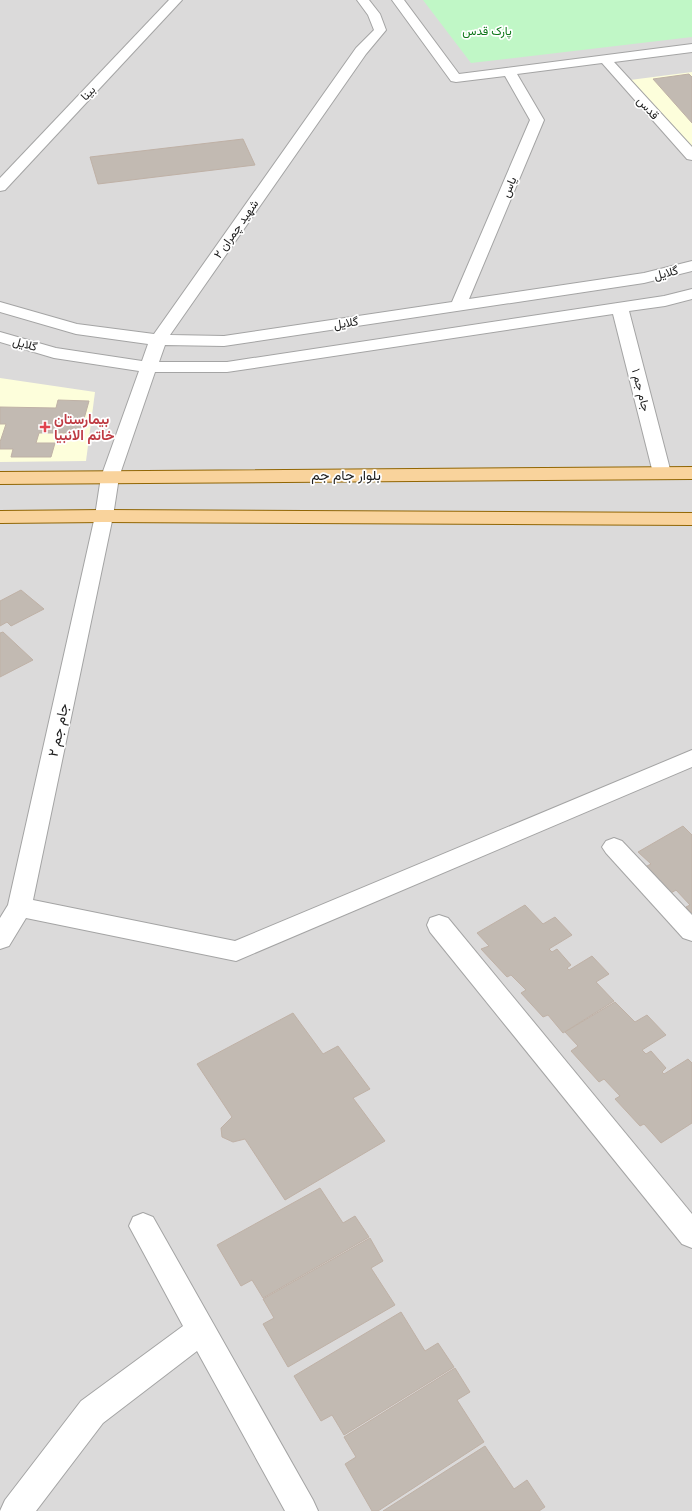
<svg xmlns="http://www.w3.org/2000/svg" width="692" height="1511" font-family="'Nunito Sans',Vazirmatn,sans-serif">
<rect width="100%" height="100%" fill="#eeeae3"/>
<rect fill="#dbdada" x="0" y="0" width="692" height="1511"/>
<g fill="#fdfedb">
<path d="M692,72V149L630,80Z"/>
<path d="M0,378L95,392L86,461L0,462Z"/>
</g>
<path fill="#c0f7c6" d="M423,0H692V37L471,63Z"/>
<g fill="#c2bab2" stroke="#bfb1a6">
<path d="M689,74L692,77V123L653,79Z"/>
<path d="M243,139L255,165L98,184L90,157Z"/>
<path d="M58,400L89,401L80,433H39L36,443H55L51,457H11L13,449H0V442L6,424H0V407L56,408Z"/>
<path d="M21,590L44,609L11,626L7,622L0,626V601Z"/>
<path d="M3,632L33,660L0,677V633Z"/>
<path d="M683,826L692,835V913L686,907L690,905L676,890L671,893L645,867L651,864L638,852Z"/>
<path d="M525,905L543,924L555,917L572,935L549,949L552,952L557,949L571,965L567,968L569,970L592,956L609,974L596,982L614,1001L563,1033L548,1015L543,1017L521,993L526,990L511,975L507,977L481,949L489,946L477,933Z"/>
<path d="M615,1002L635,1022L647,1015L666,1035L642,1050L646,1054L651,1051L666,1068L662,1072L664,1074L688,1059L692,1063V1123L661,1143L644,1124L640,1126L615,1099L620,1096L604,1079L599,1082L571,1051L578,1046L565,1032Z"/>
<path d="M293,1013L323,1054L338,1046L370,1089L353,1098L385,1141L285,1200L245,1139L233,1142L222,1137L221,1128L232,1117L197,1064Z"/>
<path d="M320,1188L343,1223L355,1216L369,1237L263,1298L252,1280L241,1286L217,1245Z"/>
<path d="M370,1238L383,1261L371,1268L395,1305L288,1367L263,1324L274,1318L263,1299Z"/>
<path d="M401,1312L425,1351L438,1343L454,1367L344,1435L332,1415L321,1421L294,1376Z"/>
<path d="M455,1368L470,1392L457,1400L484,1442L378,1511H372L345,1464L356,1457L344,1437Z"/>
<path d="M485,1446L514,1489L527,1480L545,1507L539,1511H383Z"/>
</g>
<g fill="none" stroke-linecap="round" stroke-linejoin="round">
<g stroke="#a4a4a4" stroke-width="2">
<g id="minor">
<path d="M169,0H182L5,190L0,191V178Z"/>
<path d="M357,0H369L380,14L386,30L366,54L170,335L224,336L452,302L530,120L505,76L456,82L451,81L392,0H404L459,74L692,44V52L614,62L692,147V160L687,159L602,63L517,74L544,120L469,299L644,273L692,261V271L644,283L224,346L165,345L159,362H227L664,296L692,289V299L665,306L629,311L671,473L668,477L662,479L656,477L653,473L613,314L227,372H155L119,477L113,516L33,900L235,941L692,750V767L236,961L26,918L9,946L0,949V918L8,905L95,516L101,477L139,371L54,358L0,342V332L56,348L142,361L148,344L76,334L0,312V302L77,324L154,334L356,48L374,30L368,15Z"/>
<path d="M614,838L622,841L692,915V941L683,938L606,853L602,847L606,841Z"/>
<path d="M439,915L448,918L692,1214V1248L682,1244L430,932L427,925L430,918Z"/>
<path d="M143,1213L153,1217L313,1500L318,1511H285L197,1351L103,1423L36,1511H0L5,1500L81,1401L183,1326L129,1226L133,1217Z"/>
</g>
</g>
<g stroke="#916604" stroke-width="2">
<g id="major">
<path d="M692,467V479L0,484V472Z"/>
<path d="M104,510L692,513V525L104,522L0,523V511Z"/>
</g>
</g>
<use href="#minor" fill="#fff" fill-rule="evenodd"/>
<use href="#major" fill="#f9d39c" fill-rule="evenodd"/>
</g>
<path fill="#e0444e" stroke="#fff" stroke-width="1.5" d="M43 421h4v4h4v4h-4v4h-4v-4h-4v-4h4z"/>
<g text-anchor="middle" stroke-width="3.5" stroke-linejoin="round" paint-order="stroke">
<g font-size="12" fill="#0e7719" stroke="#fff">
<text x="487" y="35">پارک قدس</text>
</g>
<g font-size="12" fill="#1d1d1d" stroke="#fff">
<text transform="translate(88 93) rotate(-47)" y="4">بینا</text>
<text transform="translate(648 108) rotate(48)" y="4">قدس</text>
<text transform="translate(509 187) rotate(-67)" y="4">یاس</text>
<text transform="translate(236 229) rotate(-55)" y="4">شهید چمران ۲</text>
<text transform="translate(666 273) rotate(-14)" y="4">گلایل</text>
<text transform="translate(346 323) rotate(-8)" y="4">گلایل</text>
<text transform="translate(25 344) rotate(16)" y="4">گلایل</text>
<text transform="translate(641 390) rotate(76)" y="4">جام جم ۱</text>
</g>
<g font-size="14" font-weight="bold" fill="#be3a42" stroke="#fff" text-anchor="start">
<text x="54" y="424">بیمارستان<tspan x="54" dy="16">خاتم الانبیا</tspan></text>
</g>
<g font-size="14" fill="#1d1d1d" stroke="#fff">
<text x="346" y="480">بلوار جام جم</text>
<text transform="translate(58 730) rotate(-78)" y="5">جام جم ۲</text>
</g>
</g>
</svg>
